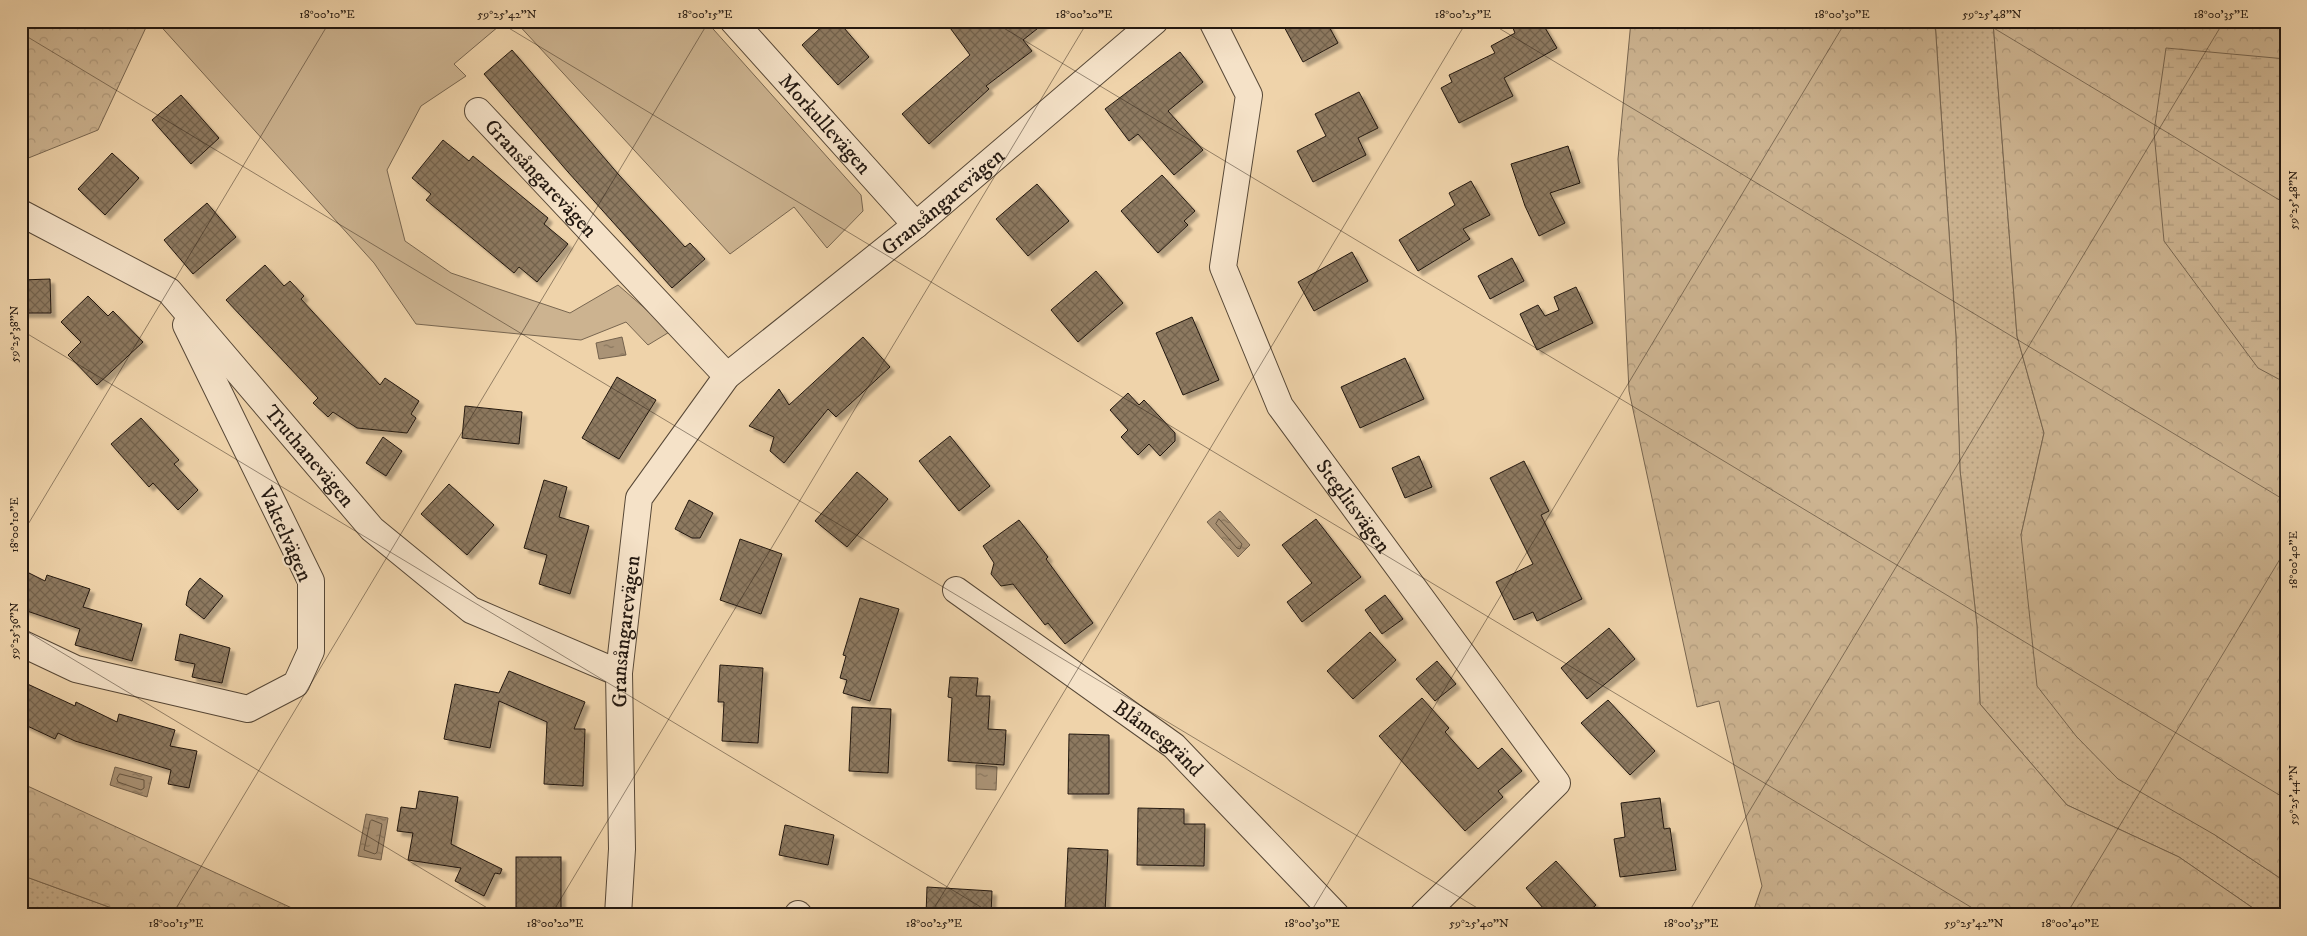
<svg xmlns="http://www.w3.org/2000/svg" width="2307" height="936" font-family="'IM FELL DW Pica',serif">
<defs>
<pattern id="grass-dots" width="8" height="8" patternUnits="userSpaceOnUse" patternTransform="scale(1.25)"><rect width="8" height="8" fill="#ccb390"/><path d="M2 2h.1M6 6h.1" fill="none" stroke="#af997b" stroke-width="1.8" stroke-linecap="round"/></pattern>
<pattern id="forest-crowns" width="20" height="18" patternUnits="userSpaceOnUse" patternTransform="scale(1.25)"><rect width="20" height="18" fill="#ccb390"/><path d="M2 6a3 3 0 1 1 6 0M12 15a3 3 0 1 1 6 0" fill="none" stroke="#af997b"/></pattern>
<pattern id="wetland-marsh" width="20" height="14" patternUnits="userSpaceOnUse" patternTransform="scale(1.25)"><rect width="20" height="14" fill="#ccb390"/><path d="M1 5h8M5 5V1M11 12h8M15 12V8" fill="none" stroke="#af997b"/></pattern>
<pattern id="water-ripples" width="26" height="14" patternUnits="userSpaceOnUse" patternTransform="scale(1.25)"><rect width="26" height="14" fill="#aa9376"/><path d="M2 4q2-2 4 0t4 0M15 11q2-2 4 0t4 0" fill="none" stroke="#8a775f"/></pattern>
<pattern id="building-cross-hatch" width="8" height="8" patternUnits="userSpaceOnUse" patternTransform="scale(1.25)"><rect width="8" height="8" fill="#8d7960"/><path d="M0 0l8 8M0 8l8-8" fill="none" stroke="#73624e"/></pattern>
<filter id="shadow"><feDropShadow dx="4.5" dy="4.5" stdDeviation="1" flood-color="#0004"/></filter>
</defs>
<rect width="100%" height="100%" fill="#efd3aa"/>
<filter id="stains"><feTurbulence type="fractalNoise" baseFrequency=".004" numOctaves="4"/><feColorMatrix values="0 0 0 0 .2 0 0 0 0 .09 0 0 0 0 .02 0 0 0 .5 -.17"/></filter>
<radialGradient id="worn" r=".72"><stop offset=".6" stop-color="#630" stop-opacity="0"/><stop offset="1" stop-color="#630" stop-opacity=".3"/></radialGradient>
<g fill="url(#grass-dots)" stroke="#786650">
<path d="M1935,21H1993L2017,336L2044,433L2021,535L2215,835L2286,882V915H2263L2179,857L2067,805L1980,704L1977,626L1960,470L1956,337Z"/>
<path d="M21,875L131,915H21Z"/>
</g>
<g fill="url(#forest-crowns)" stroke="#786650">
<path d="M21,21H149L98,130L21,161Z"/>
<path d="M1631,21H1935L1956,337L1960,470L1977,626L1980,704L2067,805L2179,857L2263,915H1752L1762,886L1719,701L1697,707L1629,391L1618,159Z"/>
<path d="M1993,21H2286V882L2215,835L2118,779L2076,736L2037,686L2021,535L2044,433L2017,336Z"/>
<path d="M21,783L307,915H131L21,875Z"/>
</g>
<path fill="url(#wetland-marsh)" stroke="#786650" d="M2166,48L2286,59V383L2258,368L2164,241L2154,132Z"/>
<g fill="#ccb390" stroke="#786650">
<path d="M156,21H505L454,64L466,76L421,106L387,170L405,241L451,273L570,313L618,285L671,331L648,345L626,322L581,340L416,324L374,263Z"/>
<path d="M515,21H706L861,195L863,211L827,248L794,207L730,254Z"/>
</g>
<g fill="url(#water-ripples)" stroke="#74624d">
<path d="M622,337L626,355L599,359L596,343Z"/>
<path d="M1220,511L1250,545L1238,557L1207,522Z"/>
<path d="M976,765L997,767L996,790L976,789Z"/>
<path d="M115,767L152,777L147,797L110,785Z"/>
<path d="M366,814L388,818L381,860L358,856Z"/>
</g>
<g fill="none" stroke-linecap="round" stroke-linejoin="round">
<g stroke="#665643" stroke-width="1">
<path d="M1219,519L1242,544L1240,549L1237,548L1216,524Z"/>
<path d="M120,774L144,780V788L141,790L118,782L117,779Z"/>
<path d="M372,820L382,824L377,852L375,854L364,850L370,822Z"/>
</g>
</g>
<g fill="url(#building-cross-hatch)" stroke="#231810" filter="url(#shadow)">
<path d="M828,21H838L869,57L838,85L802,45Z"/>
<path d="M945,21H1047L1023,40L1032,51L986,86L989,89L929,144L902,114L970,55Z"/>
<path d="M1281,21H1326L1338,43L1303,62Z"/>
<path d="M1510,21H1541L1557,48L1504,78L1513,96L1459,123L1441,88L1452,82L1449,75L1495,53L1491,46L1515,33Z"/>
<path d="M512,50L619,175L685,247L690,243L705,259L672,288L568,172L484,74Z"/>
<path d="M1180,52L1203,82L1168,111L1203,150L1174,175L1138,134L1129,141L1105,109Z"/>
<path d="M1359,92L1378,128L1358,138L1366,155L1313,182L1297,151L1326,136L1315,114Z"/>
<path d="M181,95L219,138L191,164L152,120Z"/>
<path d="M443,140L469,161L473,156L548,218L544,224L568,244L537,282L519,267L514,273L426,200L431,194L412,178Z"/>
<path d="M1568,146L1580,183L1550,193L1565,223L1539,236L1525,206L1511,164Z"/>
<path d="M112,153L139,178L105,215L78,189Z"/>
<path d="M1162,175L1195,211L1184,221L1188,225L1158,253L1121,211Z"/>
<path d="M1471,181L1490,215L1463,229L1470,239L1418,271L1399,240L1455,205L1449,193Z"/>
<path d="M1037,184L1069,221L1028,256L996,219Z"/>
<path d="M207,203L236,237L193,274L164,240Z"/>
<path d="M1352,252L1368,281L1314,311L1298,282Z"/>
<path d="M1512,258L1524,281L1490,299L1478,276Z"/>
<path d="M265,265L284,286L290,281L304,296L301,299L380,385L385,378L419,401L411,414L416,418L407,433L357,428L333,412L328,417L313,403L318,398L226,300Z"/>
<path d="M1096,271L1123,303L1078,342L1051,310Z"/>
<path d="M50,279L51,313H21V280Z"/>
<path d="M1576,287L1593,323L1537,350L1520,314L1538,305L1545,316L1559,310L1554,297Z"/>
<path d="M88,296L108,316L113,311L143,342L97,385L68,355L81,342L61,322Z"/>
<path d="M1192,317L1219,380L1183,395L1156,333Z"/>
<path d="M863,337L890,367L836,417L828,409L784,463L770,451L774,437L749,426L779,389L789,405Z"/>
<path d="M1405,358L1424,399L1360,428L1341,387Z"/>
<path d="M617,377L656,400L619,459L582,438Z"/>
<path d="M1128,393L1139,405L1144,400L1175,433V441L1160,456L1149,444L1138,455L1121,437L1128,430L1110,410Z"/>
<path d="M465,406L522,412L519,444L462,438Z"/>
<path d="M141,418L179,460L174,464L198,490L178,510L153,483L149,487L111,444Z"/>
<path d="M950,436L990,486L959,511L919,461Z"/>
<path d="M383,437L402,451L386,476L366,463Z"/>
<path d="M1419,456L1432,487L1405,498L1392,468Z"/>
<path d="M1524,461L1549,511L1541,515L1582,599L1537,621L1533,612L1514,620L1496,582L1533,564L1490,478Z"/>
<path d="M857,472L888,499L847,547L815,521Z"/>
<path d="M544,480L567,487L559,517L589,526L570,594L539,584L547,555L524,548Z"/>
<path d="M449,484L494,525L467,555L421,514Z"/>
<path d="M689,500L713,513L700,538H692L675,529Z"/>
<path d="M1316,519L1361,577L1302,622L1287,602L1312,583L1282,545Z"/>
<path d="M1019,520L1048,557L1046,559L1093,623L1065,644L1048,623L1045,625L1013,584L1001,586L991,574L994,563L983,546Z"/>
<path d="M740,539L782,554L761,614L720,600Z"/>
<path d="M21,569L45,581L47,575L90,589L83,607L142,624L132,661L75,645L80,629L21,609Z"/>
<path d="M200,578L223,596L204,619L186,605L189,591Z"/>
<path d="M1385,595L1403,619L1382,634L1365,610Z"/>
<path d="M860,598L899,609L870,701L843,693L847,680L840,678L846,656L843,655Z"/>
<path d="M1609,628L1635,659L1587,699L1561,668Z"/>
<path d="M1370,632L1396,660L1353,699L1327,671Z"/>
<path d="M180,634L230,648L222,683L192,677L195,664L175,660Z"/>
<path d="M1437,661L1456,684L1435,701L1416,679Z"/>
<path d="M720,665L763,668L758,743L722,741L724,702H718Z"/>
<path d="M509,671L585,702L574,729H585L583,786L544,784L547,722L499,701L490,748L444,739L455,684L499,693Z"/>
<path d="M950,677L978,678L976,696H990L988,729L1006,730L1004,765L948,761L952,698L948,697Z"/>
<path d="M21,681L75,706L76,702L117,722L119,714L175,730L170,746L197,751L189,788L168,784L171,770L75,741L58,733L55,739L21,723Z"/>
<path d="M1422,698L1449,728L1445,732L1478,769L1502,748L1522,771L1498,791L1503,797L1465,831L1379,736Z"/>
<path d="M1608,700L1655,751L1630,775L1581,723Z"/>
<path d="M852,707L891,709L888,773L849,771Z"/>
<path d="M1069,734L1109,735V794H1068Z"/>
<path d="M419,791L458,797L451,844L502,869L500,874L495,873L484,896L455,881L461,868L408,860L413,833L397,831L401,807L416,809Z"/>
<path d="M1660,798L1664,829L1670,828L1676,870L1620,877L1614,839L1625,837L1621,803Z"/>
<path d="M1138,808L1184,809V824H1205L1204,866L1137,865Z"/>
<path d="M785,825L834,835L828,865L779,855Z"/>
<path d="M1068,848L1108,850L1105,913L1065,911Z"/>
<rect x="516" y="857" width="45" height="58"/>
<path d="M1556,861L1596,905L1585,915H1549L1526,888Z"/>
<path d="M927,887L992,891L991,915H926Z"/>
</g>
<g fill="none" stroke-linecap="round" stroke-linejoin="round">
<g stroke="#564736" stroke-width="28">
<g id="street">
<path id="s1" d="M733,21L916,225"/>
<path id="s2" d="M1212,21L1249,95L1223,267L1280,406L1557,783L1423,915"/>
<path id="s3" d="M478,111L727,376"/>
<path id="s4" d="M21,213L169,291L372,529L471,610L619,673"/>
<path id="s5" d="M956,590L1174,746L1336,915"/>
<path d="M21,643L76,669L248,709L296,684L311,651V581L186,325"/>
<path d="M798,914L799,915"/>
<path id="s6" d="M618,915L622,849L619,673L639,498L727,376L916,225L1155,21"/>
</g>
</g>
<use href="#street" stroke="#f5e2c8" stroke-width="26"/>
</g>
<path fill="none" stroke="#231810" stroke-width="1" stroke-opacity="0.45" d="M497,21L1984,915M992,21L2286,799M1487,21L2286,501M1982,21L2286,204M21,33L1489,915M21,330L994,915M21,536L330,21M21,628L499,915M172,915L709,21M551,915L1088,21M930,915L1467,21M1309,915L1846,21M1687,915L2224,21M2066,915L2286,549"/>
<g text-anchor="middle" stroke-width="4.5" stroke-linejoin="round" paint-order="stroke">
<g font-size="21" fill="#231810" stroke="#f5e2c8">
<text dy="7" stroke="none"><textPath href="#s1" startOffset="138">Morkullevägen</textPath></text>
<text dy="7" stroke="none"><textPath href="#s3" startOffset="92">Gransångarevägen</textPath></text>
<text dy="7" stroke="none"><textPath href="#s6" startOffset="846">Gransångarevägen</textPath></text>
<text dy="7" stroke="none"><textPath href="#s4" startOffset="384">Truthanevägen</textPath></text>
<text dy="7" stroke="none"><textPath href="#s2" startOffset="531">Steglitsvägen</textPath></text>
<text transform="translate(286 534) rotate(66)" y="7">Vaktelvägen</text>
<text dy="7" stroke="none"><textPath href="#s6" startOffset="284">Gransångarevägen</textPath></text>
<text dy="7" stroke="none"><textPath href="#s5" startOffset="251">Blåmesgränd</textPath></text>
</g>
</g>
<rect width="2307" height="936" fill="none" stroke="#efd3aa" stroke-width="55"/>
<rect x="28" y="28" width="2252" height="880" fill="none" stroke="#231810" stroke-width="2"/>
<g font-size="12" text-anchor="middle" fill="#231810">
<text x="327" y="18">18°00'10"E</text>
<text x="507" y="18">59°25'42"N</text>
<text x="705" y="18">18°00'15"E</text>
<text x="1084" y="18">18°00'20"E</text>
<text x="1463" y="18">18°00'25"E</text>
<text x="1842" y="18">18°00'30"E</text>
<text x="1992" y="18">59°25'48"N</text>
<text x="2221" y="18">18°00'35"E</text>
<text transform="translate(2293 200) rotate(-90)" y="4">59°25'48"N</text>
<text transform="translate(14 334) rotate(-90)" y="4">59°25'38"N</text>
<text transform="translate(14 525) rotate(-90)" y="4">18°00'10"E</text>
<text transform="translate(2293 560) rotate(-90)" y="4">18°00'40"E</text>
<text transform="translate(14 631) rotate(-90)" y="4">59°25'36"N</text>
<text transform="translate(2293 795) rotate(-90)" y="4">59°25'44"N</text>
<text x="176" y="927">18°00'15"E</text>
<text x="555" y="927">18°00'20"E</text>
<text x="934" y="927">18°00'25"E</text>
<text x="1312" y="927">18°00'30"E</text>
<text x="1479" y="927">59°25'40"N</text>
<text x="1691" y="927">18°00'35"E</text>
<text x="1974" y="927">59°25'42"N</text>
<text x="2070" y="927">18°00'40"E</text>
</g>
<rect width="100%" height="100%" filter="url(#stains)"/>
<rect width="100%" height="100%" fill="url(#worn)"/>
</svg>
